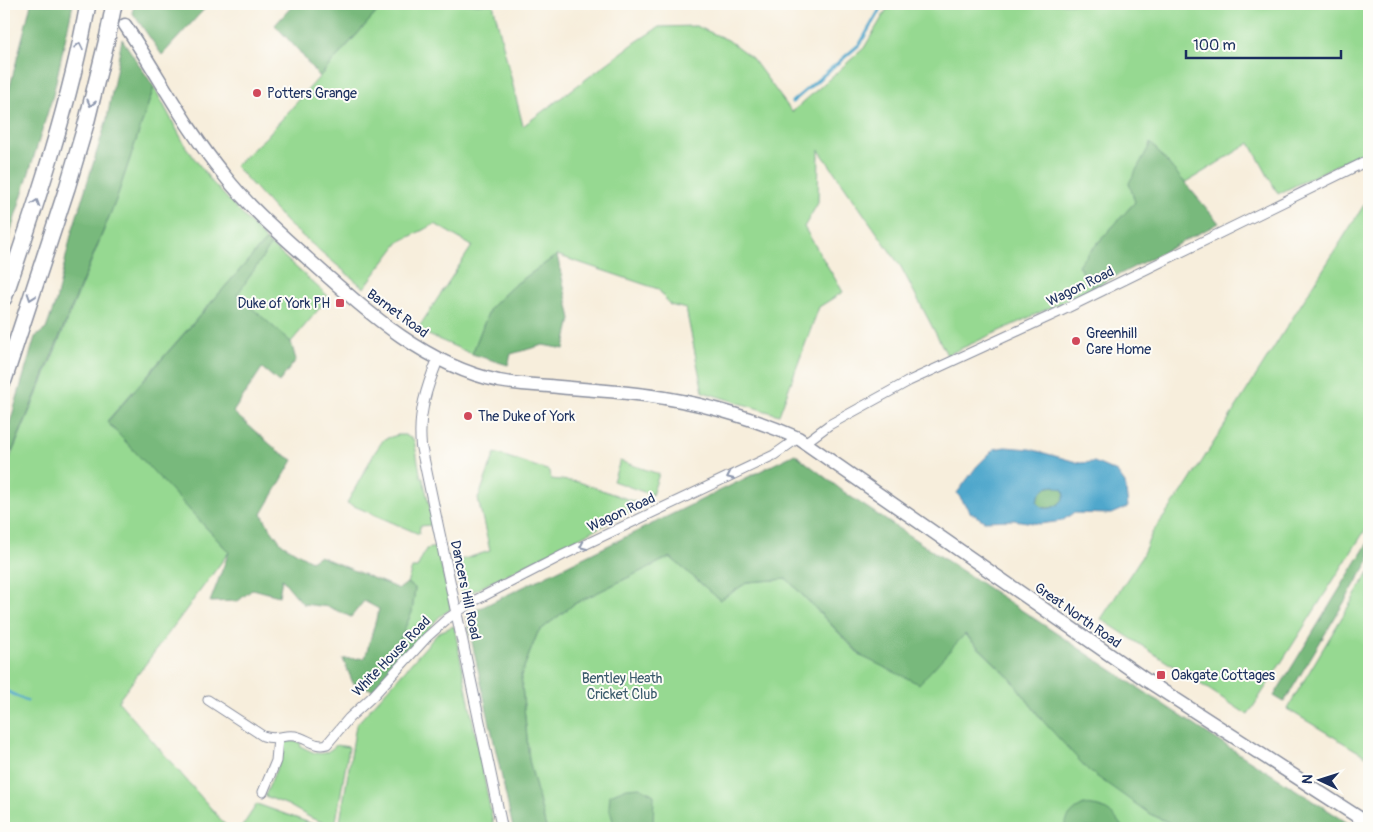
<svg xmlns="http://www.w3.org/2000/svg" width="1373" height="832" font-family="Pangolin,sans-serif">
<rect width="100%" height="100%" fill="#fdfcf7"/>
<filter id="ink" filterUnits="userSpaceOnUse"><feTurbulence type="fractalNoise" baseFrequency=".02" numOctaves="2"/><feDisplacementMap in="SourceGraphic" scale="10" xChannelSelector="R" yChannelSelector="G"/><feConvolveMatrix kernelMatrix="1 2 1 2 8 2 1 2 1" color-interpolation-filters="sRGB"/></filter>
<filter id="wash" filterUnits="userSpaceOnUse"><feTurbulence type="fractalNoise" baseFrequency=".0096" numOctaves="4" result="noise"/><feDisplacementMap in="SourceGraphic" scale="20" xChannelSelector="R" yChannelSelector="G"/><feGaussianBlur stdDeviation="1.12" result="paint"/><feColorMatrix in="noise" values="0 0 0 0 0 0 0 0 0 0 0 0 0 0 0 0 0 1.4 0 .05"/><feComposite in="paint" operator="in"/></filter>
<g filter="url(#wash)">
<rect width="100%" height="100%" fill="#f7eedc"/>
<g fill="#96d991" stroke="#588478">
<path d="M384,4H493L523,126L636,42L659,27L696,26L728,40L752,58L792,112L864,48L890,4H1369V149L1278,194L1250,143L1185,183L1150,143L1135,202L1078,265L1093,288L947,355L901,267L819,150L818,203L804,227L843,292L819,307L779,415L703,392L686,309L670,305L658,289L557,255L513,286L490,308L472,354L417,330L472,246L435,224L399,242L364,288L287,223L235,166L266,137Z"/>
<path d="M154,87L186,147L212,182L266,240L107,421L229,552L118,701L228,828H4V472L52,358L116,200Z"/>
<path d="M1369,197V524L1248,715L1101,619L1141,558L1152,533L1187,485Z"/>
<path d="M271,245L329,297L291,342L236,295Z"/>
<path d="M398,435H405L414,440L421,478H423L436,535L434,536L431,525L420,526L419,534L347,503L375,452L384,439Z"/>
<path d="M495,453L550,471L551,479L579,482L644,505L462,597L454,562L490,551L478,499Z"/>
<path d="M620,461L659,474L652,495L613,481Z"/>
<path d="M437,547L451,609L440,616L422,636L413,635L404,645L399,641L412,612L415,588L407,583L412,568H417L426,549Z"/>
<path d="M670,557L720,600L748,582L787,579L862,657L964,634L1011,679L1042,720L1150,814L1181,828H546L529,760L521,675L538,632L574,604Z"/>
<path d="M1369,572V758L1287,709Z"/>
<path d="M454,626L494,828H339L356,725L439,632Z"/>
<path d="M290,740L301,743L300,746C315,753 322,759 336,745L349,747L335,827L311,818L288,805L265,796L280,760L284,744Z"/>
<path d="M257,804L324,828H241Z"/>
</g>
<g fill="#78b97b" stroke="#4a746c">
<path d="M31,4H73L53,95L4,253V110Z"/>
<path d="M135,4H209L162,55L132,12Z"/>
<path d="M294,4H384L319,77L299,51L275,25Z"/>
<path d="M122,39L154,87L116,200L12,452L4,447V443L35,337L46,329L56,301L71,235L107,119Z"/>
<path d="M1151,143L1219,223L1093,288L1078,265L1135,202L1129,183Z"/>
<path d="M266,240L271,245L237,295L291,342L296,360L279,382L262,368L233,412L278,451L293,460L262,514L268,525L282,544L311,561L319,556L399,589L407,583L415,588L412,612L399,641L404,644L413,635L422,636L373,690L353,683L343,659L365,658L379,609L364,601L351,617L329,607L303,604L282,579L279,596L253,589L238,601L210,602L229,552L107,422Z"/>
<path d="M557,255L571,319L564,349L543,345L511,354L508,365L472,354L490,308L513,286Z"/>
<path d="M795,454L848,495L1202,730L1356,828H1181L1150,814L1089,771L1042,720L1011,679L965,634L919,684L863,657L787,579L748,582L720,600L670,557L574,604L538,632L521,675L529,760L546,828H513L466,615Z"/>
<path d="M1054,486L1062,489L1065,494C1063,506 1044,514 1037,502C1040,492 1044,487 1054,486Z"/>
<path d="M1369,541V561L1284,702L1274,696Z"/>
<path d="M640,787L654,795L653,828H615L609,807L610,795L627,788Z"/>
<path d="M1084,805C1107,807 1110,810 1123,828H1064C1067,816 1073,810 1084,805Z"/>
</g>
<path fill="#4fa7cc" stroke="#356b95" fill-rule="evenodd" d="M1005,447L1030,449L1080,463L1094,462L1117,472L1125,483L1128,507L1112,514L1073,513L1062,521L1040,524L1014,520L984,521L970,512L957,493L977,466L994,449ZM1054,486L1062,489L1065,494C1063,506 1044,515 1037,502C1039,492 1044,487 1054,486Z"/>
<g fill="none" stroke-linecap="round" stroke-linejoin="round">
<g stroke="#4fa7cc" stroke-width="3">
<path d="M792,102L860,44L883,4"/>
<path d="M4,690L27,701"/>
</g>
</g>
</g>
<g filter="url(#ink)">
<g fill="none" stroke-linecap="round" stroke-linejoin="round">
<g stroke="#898e9d" stroke-width="11">
<g id="minor">
<path d="M806,442L829,425L909,381L1057,313L1369,160"/>
<path d="M208,700L263,736C278,741 282,734 295,736C307,738 315,748 327,744L349,718L373,696L427,637L447,619L472,602L563,555L774,455L798,438"/>
<path d="M263,792L276,761L278,738"/>
</g>
</g>
<g stroke="#898e9d" stroke-width="12">
<path id="tertiary" d="M438,359C426,389 418,413 421,446L502,828"/>
</g>
<g stroke="#898e9d" stroke-width="15">
<path id="primary" d="M125,25C158,74 186,129 224,175C248,206 278,232 307,258C363,308 423,365 499,381C515,384 532,385 549,386C575,389 602,390 628,393C687,399 744,414 798,438L1149,682L1369,824"/>
</g>
<g stroke="#898e9d" stroke-width="18">
<g id="motorway">
<path d="M4,298C37,202 70,104 88,4"/>
<path d="M4,380L67,188L86,124L107,39"/>
</g>
</g>
<use href="#minor" stroke="#fff" stroke-width="9"/>
<use href="#tertiary" stroke="#fff" stroke-width="10"/>
<use href="#primary" stroke="#fff" stroke-width="12"/>
<use href="#motorway" stroke="#fff" stroke-width="15"/>
<g stroke="#898e9d" stroke-width="18" stroke-linecap="butt">
<path id="motorway-bridge" d="M107,39L114,4"/>
</g>
<use href="#motorway-bridge" stroke="#fff" stroke-width="15"/>
</g>
<defs><path id="oneway-chevron" d="M-2-3.5L2.5 0L-2 3.5" fill="none" stroke-width="1.6" stroke-linecap="round" stroke-linejoin="round" transform="scale(1.25)"/></defs>
<g stroke="#8d97ae">
<use href="#oneway-chevron" transform="translate(79 46) rotate(-78)"/>
<use href="#oneway-chevron" transform="translate(91 103) rotate(104)"/>
<use href="#oneway-chevron" transform="translate(36 203) rotate(-72)"/>
<use href="#oneway-chevron" transform="translate(31 297) rotate(109)"/>
<use href="#oneway-chevron" transform="translate(730 476) rotate(155)"/>
<use href="#oneway-chevron" transform="translate(583 546) rotate(155)"/>
</g>
</g>
<g fill="#d1495b" stroke="#fdfcf7" stroke-width="2">
<circle cx="257" cy="93" r="5"/>
<rect x="335" y="298" width="10" height="10" rx="2.5"/>
<circle cx="1076" cy="341" r="5"/>
<circle cx="468" cy="416" r="5"/>
<rect x="1156" y="670" width="10" height="10" rx="2.5"/>
</g>
<g text-anchor="middle" stroke-width="4" stroke-linejoin="round" paint-order="stroke">
<g font-size="14" fill="#1b2f5e" stroke="#fdfcf7" text-anchor="start">
<text x="267" y="98">Potters Grange</text>
<text x="330" y="308" text-anchor="end">Duke of York PH</text>
<text x="1086" y="338">Greenhill<tspan x="1086" dy="16">Care Home</tspan></text>
<text x="478" y="421">The Duke of York</text>
<text x="1171" y="680">Oakgate Cottages</text>
</g>
<g font-size="14" fill="#1b2f5e" stroke="#fdfcf7">
<text transform="translate(1080 286) rotate(-26)" y="5">Wagon Road</text>
<text transform="translate(398 313) rotate(36)" y="5">Barnet Road</text>
<text transform="translate(621 512) rotate(-25)" y="5">Wagon Road</text>
<text transform="translate(466 590) rotate(78)" y="5">Dancers Hill Road</text>
<text transform="translate(1078 615) rotate(35)" y="5">Great North Road</text>
<text transform="translate(391 656) rotate(-46)" y="5">White House Road</text>
</g>
<g font-size="14" fill="#3a5a6b" stroke="#fdfcf7">
<text x="622" y="683">Bentley Heath<tspan x="622" dy="16">Cricket Club</tspan></text>
</g>
</g>
<rect width="1373" height="832" fill="none" stroke="#fdfcf7" stroke-width="20"/>
<g transform="translate(1320 780) rotate(274)" stroke="#fdfcf7" stroke-width="4" paint-order="stroke">
<path d="M0-4L9 19L0 12L-9 19Z" fill="#1b2f5e"/>
<text y="-8" font-size="14" font-weight="bold" text-anchor="middle" fill="#1b2f5e">N</text>
</g>
<path d="M1186 50v8h155v-8" fill="none" stroke="#1b2f5e" stroke-width="2.5"/>
<text x="1193" y="50" font-size="15" fill="#1b2f5e" stroke="#fdfcf7" stroke-width="4" paint-order="stroke">100 m</text>
</svg>
